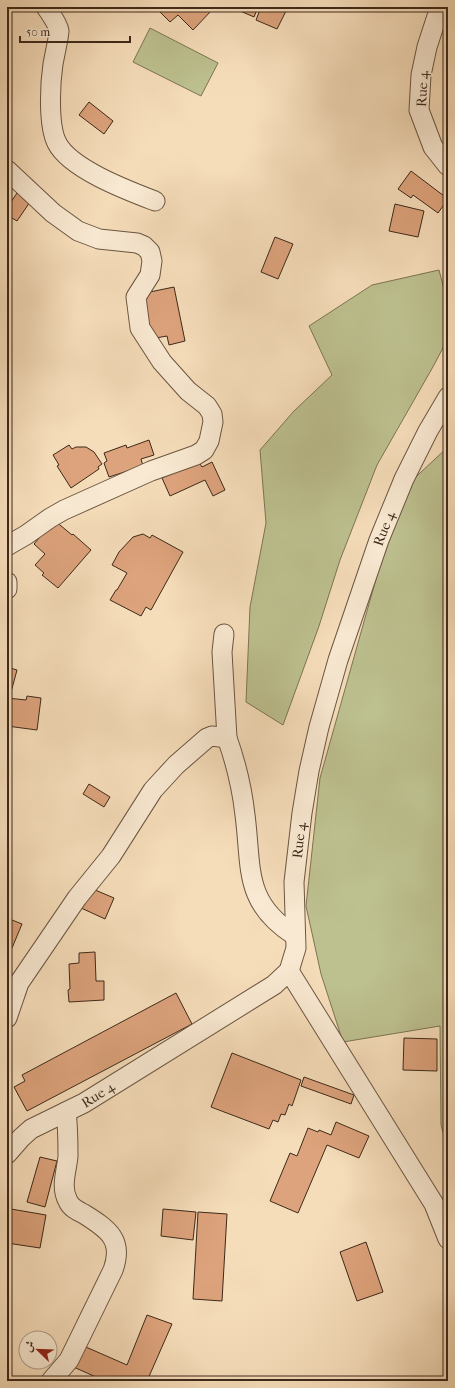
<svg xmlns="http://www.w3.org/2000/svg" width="455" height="1388" font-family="'IM FELL French Canon',Amiri,serif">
<rect width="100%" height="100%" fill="#f6ddba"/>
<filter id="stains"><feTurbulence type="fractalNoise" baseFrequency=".005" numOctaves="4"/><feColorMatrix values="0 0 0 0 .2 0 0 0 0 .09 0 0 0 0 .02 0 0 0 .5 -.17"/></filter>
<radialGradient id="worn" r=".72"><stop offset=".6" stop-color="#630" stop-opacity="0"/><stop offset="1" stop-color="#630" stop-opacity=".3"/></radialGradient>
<g fill="#bdc08f" stroke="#7d7454">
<path d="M150,28L218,63L201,96L133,62Z"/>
<path d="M439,270L448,304V338L434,365L377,465L340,560L319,626L283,725L246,702L250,607L266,523L260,450L294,411L332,375L309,326L372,285Z"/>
<path d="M448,447V1151L441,1125L440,1026L343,1042L321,974L306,906L320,778L385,547L406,486Z"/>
</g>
<g fill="#dda37c" stroke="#3d291a">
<path d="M161,7H210L212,10L193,30L178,15L170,22L158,10Z"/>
<path d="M231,7H258L254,17Z"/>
<path d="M261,7H277L286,11L277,29L256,20Z"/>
<path d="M89,102L113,121L104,134L79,115Z"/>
<path d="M7,120L11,128L7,130Z"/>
<path d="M411,171L448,199L438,213L413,195L411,198L398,189Z"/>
<path d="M19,190L32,199L17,221L7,215V208Z"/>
<path d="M395,204L424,211L418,237L389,231Z"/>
<path d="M275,237L293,244L278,279L261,272Z"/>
<path d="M174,287L185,341L169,345L167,336L150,339L140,294Z"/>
<path d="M149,440L154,455L141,459L143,466L109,477L104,463L107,461L104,453L126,445L127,448Z"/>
<path d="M69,445L72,449L76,447H86L94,452L102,464L98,467L99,469L71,488L57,466L59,465L53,455Z"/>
<path d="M199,462L202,467L212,462L225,490L213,496L205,480L170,496L162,478Z"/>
<path d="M54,520L72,535L73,534L91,550L58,588L42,575L44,573L35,565L45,554L34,544Z"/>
<path d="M143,534L150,538L152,535L183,552L151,610L146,607L141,616L110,600L116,590H117L127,573L112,565L119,552L133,537Z"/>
<path d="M7,667L17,670L10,696L7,695Z"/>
<path d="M27,696L41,698L37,730L7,726V698L26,700Z"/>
<path d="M89,784L110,797L104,807L83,794Z"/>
<path d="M88,887L114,898L105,919L79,907Z"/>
<path d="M7,918L22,924L12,948L7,946Z"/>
<path d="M95,952L96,981H104V1000L69,1002L68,990L70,989L69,964L79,963V953Z"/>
<path d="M176,993L192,1024L27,1111L14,1087L25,1081L22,1075Z"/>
<path d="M404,1038L437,1039V1071L403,1070Z"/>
<path d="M232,1053L301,1080L292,1106L289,1104L285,1115L281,1114L278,1122L273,1120L269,1129L211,1107Z"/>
<path d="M304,1077L354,1095L351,1104L301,1086Z"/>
<path d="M336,1122L369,1136L359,1158L327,1145L298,1213L270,1201L290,1153L297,1156L308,1128L318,1132L319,1130L331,1135Z"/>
<path d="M40,1157L57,1161L45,1207L27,1202Z"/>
<path d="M11,1209L46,1215L40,1248L7,1243Z"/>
<path d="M163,1209L196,1212L193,1240L161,1236Z"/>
<path d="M198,1212L227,1214L222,1301L193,1299Z"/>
<path d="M366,1242L383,1292L357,1301L340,1252Z"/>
<path d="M147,1315L172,1324L147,1381H105L69,1365L79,1344L127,1365Z"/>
</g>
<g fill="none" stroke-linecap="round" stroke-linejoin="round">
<g stroke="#6b5642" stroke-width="21">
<g id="minor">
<path d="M46,7C50,13 58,24 59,31C59,36 54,58 53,64C50,84 48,126 57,143C70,169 129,191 155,201"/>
<path d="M440,7L427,47L421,75L419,110L433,147L448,166"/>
<path d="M7,170L53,213L78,231L99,239L137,243L144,246L150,252L152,261L150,275L136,297L140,328L162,362L188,391L207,406L212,414L213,422L209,441L204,450L196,455L151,471L64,510L50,518L26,535L7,546"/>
<path d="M7,582V589"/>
<path d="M224,634L222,652L227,738"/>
<path d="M289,971L434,1204L448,1239"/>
<path d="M7,1018L19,983L77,898L111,856L153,790L176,765L207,738L212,736L227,738C236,763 242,788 245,815C252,868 243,902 294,935"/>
<path id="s1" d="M7,1154L21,1138L31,1129L84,1103L274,985L289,971L296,948L294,882L302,813L309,771L319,727L338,660L379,540L404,479L428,431L448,397"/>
<path d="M51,1381L69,1360L113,1270C124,1240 108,1229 84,1214C78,1211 71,1208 68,1201C60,1187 67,1170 68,1156C68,1141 68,1127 66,1112"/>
</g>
</g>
<use href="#minor" stroke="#f9e9d2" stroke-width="19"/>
</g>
<g text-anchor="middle" stroke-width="3" stroke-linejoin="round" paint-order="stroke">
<g font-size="14" fill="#3d291a" stroke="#f9e9d2">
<text transform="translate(422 89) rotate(-87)" y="5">Rue 4</text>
<text dy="5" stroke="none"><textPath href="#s1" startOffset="794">Rue 4</textPath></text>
<text dy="5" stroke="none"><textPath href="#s1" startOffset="470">Rue 4</textPath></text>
<text dy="5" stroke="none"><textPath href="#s1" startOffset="110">Rue 4</textPath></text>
</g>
</g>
<rect width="455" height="1388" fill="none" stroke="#f6ddba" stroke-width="24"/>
<rect x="8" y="8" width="439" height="1372" fill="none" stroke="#3d291a" stroke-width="2"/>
<rect x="12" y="12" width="431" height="1364" fill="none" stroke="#3d291a"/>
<g transform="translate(38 1350) rotate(293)"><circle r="19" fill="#f9e9d2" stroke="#ae9c88"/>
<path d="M0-3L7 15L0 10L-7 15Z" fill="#8f2418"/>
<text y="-6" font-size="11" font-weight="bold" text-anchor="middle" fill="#3d291a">ش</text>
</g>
<path d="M20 36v6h110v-6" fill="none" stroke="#3d291a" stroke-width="2"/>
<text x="26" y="36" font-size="12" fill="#3d291a" stroke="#f9e9d2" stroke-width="3" paint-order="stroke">50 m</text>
<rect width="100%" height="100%" filter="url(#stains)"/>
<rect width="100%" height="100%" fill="url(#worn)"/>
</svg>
